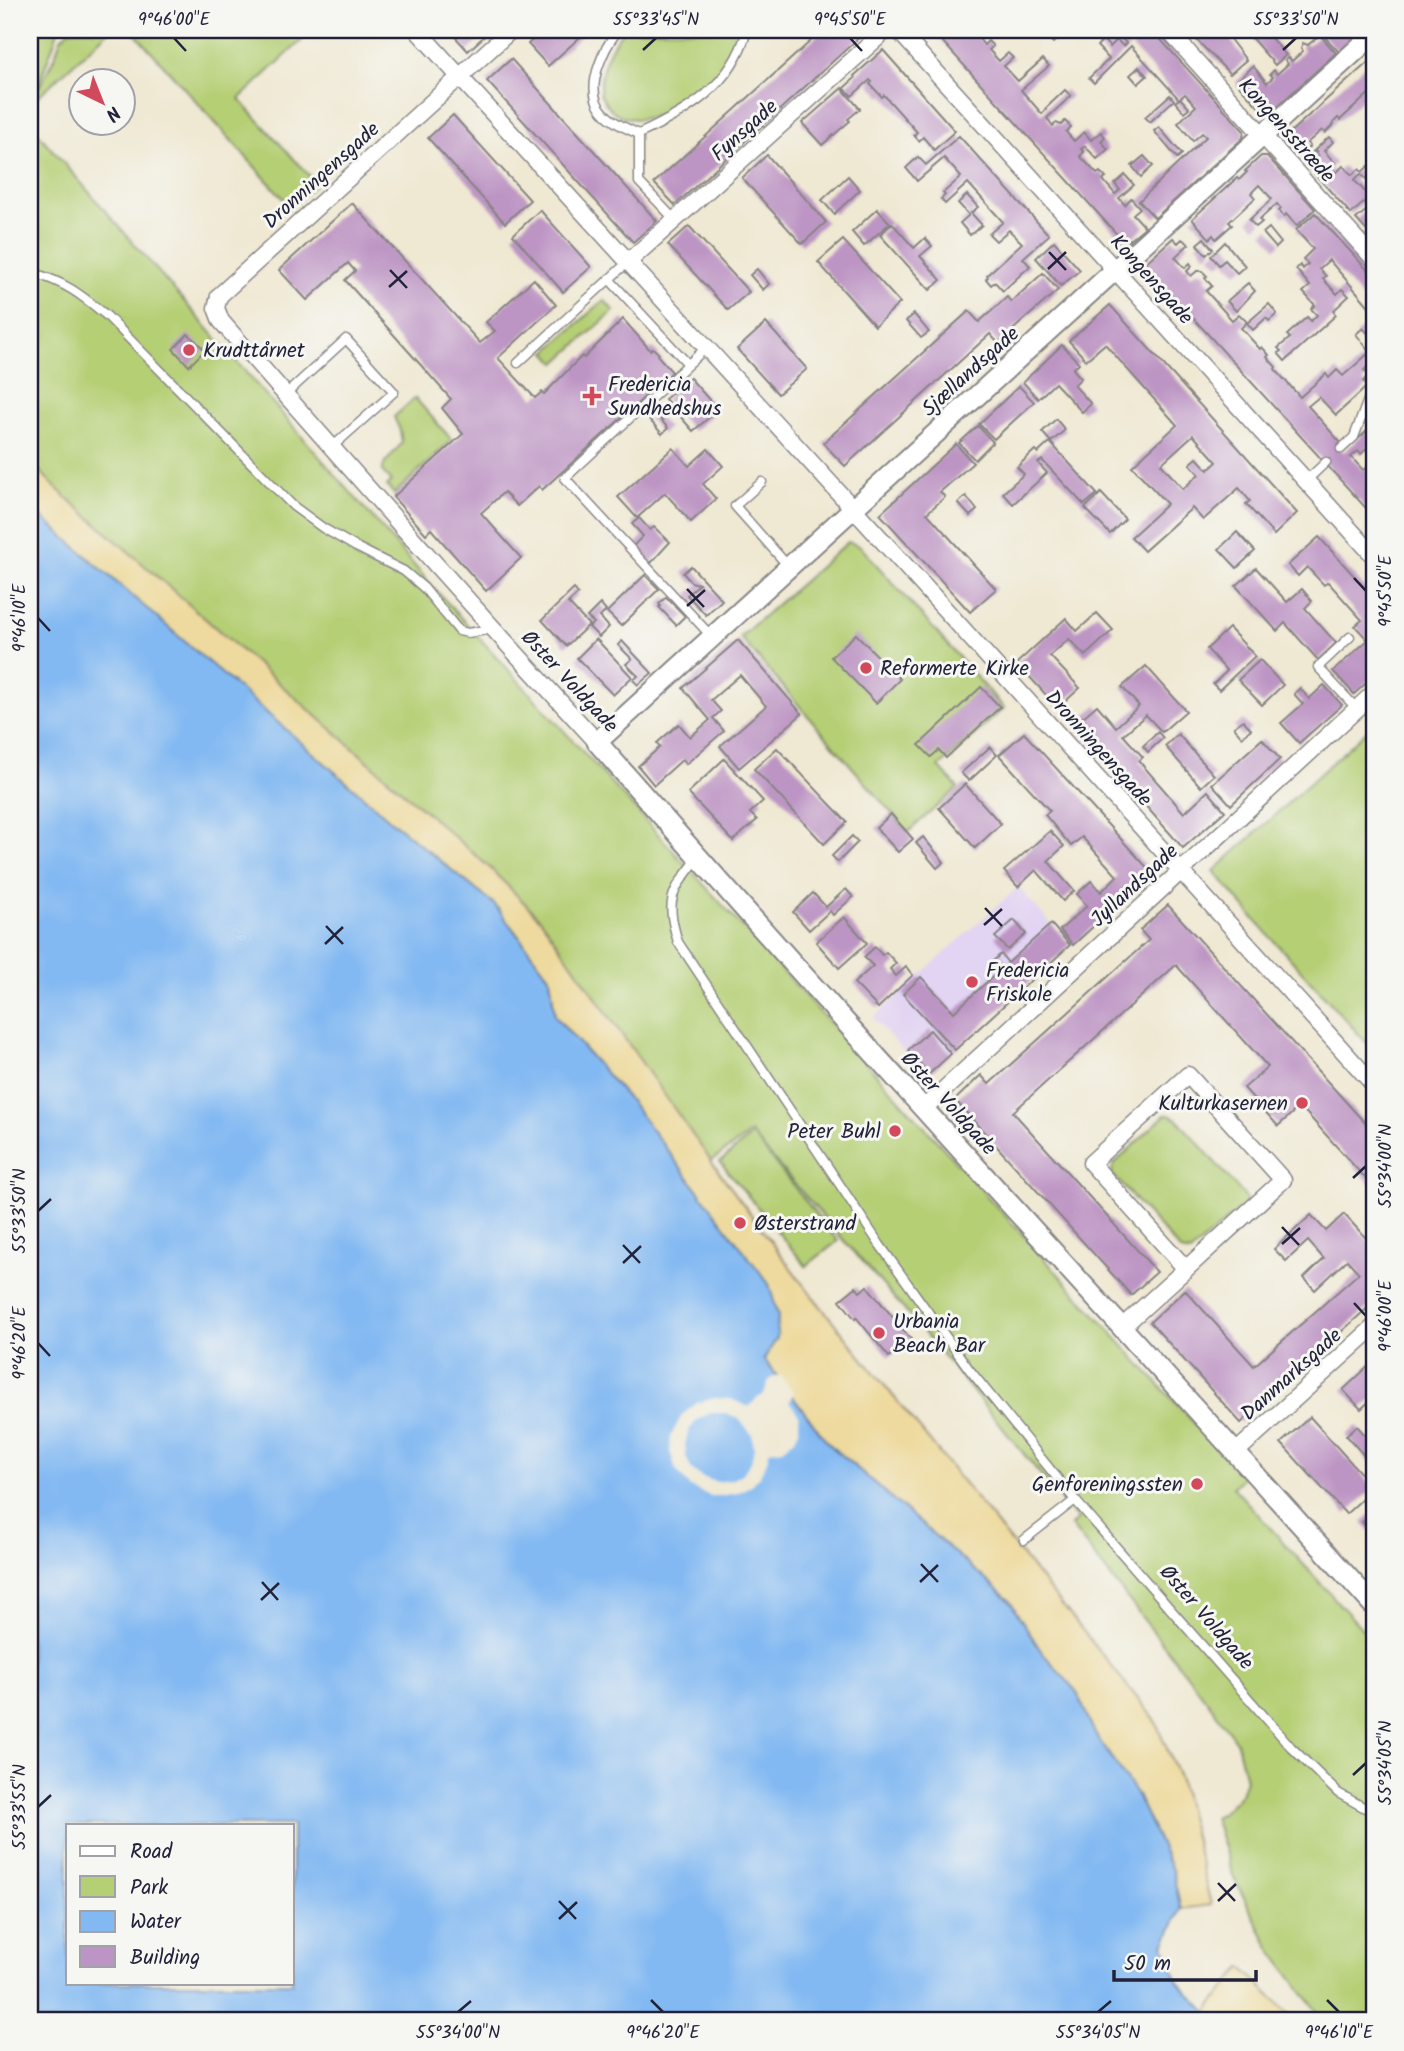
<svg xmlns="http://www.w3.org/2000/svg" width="1404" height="2051" font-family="Kalam,sans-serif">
<rect width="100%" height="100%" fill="#f6f6f2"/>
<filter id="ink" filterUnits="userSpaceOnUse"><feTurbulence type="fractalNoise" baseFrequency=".0143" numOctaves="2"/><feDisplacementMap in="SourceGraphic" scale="14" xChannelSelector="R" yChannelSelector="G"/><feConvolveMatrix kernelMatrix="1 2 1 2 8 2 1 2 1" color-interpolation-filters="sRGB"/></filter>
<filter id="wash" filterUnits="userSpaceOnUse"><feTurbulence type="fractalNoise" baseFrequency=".00686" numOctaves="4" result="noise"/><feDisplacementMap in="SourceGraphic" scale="28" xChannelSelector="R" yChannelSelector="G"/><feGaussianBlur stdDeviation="1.57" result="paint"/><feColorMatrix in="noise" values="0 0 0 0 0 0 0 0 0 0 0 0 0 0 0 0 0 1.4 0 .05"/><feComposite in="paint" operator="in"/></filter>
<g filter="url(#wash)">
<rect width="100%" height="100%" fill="#efe8d2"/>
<path fill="#e2d4f3" d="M1018,887L1070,945L926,1076L873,1018Z"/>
<g fill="#b5cf74" stroke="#6c7858" stroke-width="2">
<path d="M30,30H58C53,51 41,71 37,92L55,56L61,38L70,30H110L34,100L35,130L432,586L1243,1477L1233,1487L1374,1642V2021H1324L1270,1948L1234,1878L1214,1817L1222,1813L1241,1794L1246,1779L1237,1743L1208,1702L1071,1526L1078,1520L928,1337L753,1136L838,1241L806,1266L720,1162L752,1135L751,1133L711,1161L541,920L491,869L57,489L30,461Z"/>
<path d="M132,30H313L239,99L316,183L291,207Z"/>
<path d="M624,30H741C737,42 733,54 725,65C706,92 647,137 613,111C607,107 604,100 600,94C600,70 608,48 624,30Z"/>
<path d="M604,300L614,311L556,363L546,352Z"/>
<path d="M415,398L452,440L394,494L387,486L391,481L382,471L385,463L402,443L400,430L394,417Z"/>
<path d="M848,542L860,546L1004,708L939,767L958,788L908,832L740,637Z"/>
<path d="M1374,724V1051L1256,921L1214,871Z"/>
<path d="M1165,1115H1169L1177,1119L1243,1194L1247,1201L1245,1204L1190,1253L1181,1251L1112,1174L1113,1165Z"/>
</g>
<g fill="#eeda9e" stroke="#887e6c" stroke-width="2">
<path d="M30,461L57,489L491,869L541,920L711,1161L805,1287L1155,1720L1180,1780L1211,1905L1181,1909L1172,1870L1137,1795L1095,1734L1076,1691L1041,1651L1009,1600L829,1444L763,1359L777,1337L630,1101L555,1016L550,978L495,905L397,826L33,511L30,507Z"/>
<path d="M1242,1967L1295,2021H1216L1206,2013Z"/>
</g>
<path fill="#83b9f2" stroke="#526e96" stroke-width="2" fill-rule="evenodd" d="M30,507L397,826L495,905L550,978L555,1016L630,1101L769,1284L778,1316L777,1338L764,1359L829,1444L1009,1600L1041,1651L1076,1691L1095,1734L1137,1795L1172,1870L1181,1909L1164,1945L1178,1982L1216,2021H30ZM68,1825H292V1983H68Z"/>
<path fill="#efe8d2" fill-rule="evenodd" d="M774,1376H781L794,1393L789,1401L799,1415V1430L795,1439L782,1449L769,1451L767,1461L760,1475L750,1486L737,1493L719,1496H710L690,1487L676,1470L670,1451L671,1436L682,1415L697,1403L715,1398L731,1399L749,1407L757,1398L764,1395L768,1382ZM711,1413H725L738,1418L752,1434L754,1448L751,1462L743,1473L731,1480L717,1482L703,1478L692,1470L686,1457L685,1443L689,1430L698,1419Z"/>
<g id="blocks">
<g fill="#bd95c4" fill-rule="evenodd">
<path d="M449,30H491L468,51Z"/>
<path d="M543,30H588L548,66L528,44Z"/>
<path d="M823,30H861L864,33L675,205L654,183Z"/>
<path d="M932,30H972L984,45L988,41L993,46L989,50L999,61L1008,53L1013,58L1004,66L1018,81L1043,59L1049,66L1021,90L1042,114L1046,110L1045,109L1065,90L1071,96L1047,118L1053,126L1056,123L1061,125L1065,121L1071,127L1066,132L1074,141L1084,132L1091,140L1101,132L1105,137L1101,141L1108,149L1097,159L1085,146L1081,149L1084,152L1080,156L1097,174L1100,172L1106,178L1103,180L1115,194L1120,190L1115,184L1125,175L1134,185L1119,198L1125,205L1131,198L1140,208L1133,214L1145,227L1128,241H1123Z"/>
<path d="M1040,30H1068L1053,43Z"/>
<path d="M1107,30H1152L1244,131L1243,138L1155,218L1139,201L1206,137L1202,133L1193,141L1178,123L1196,106L1185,94L1180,98L1189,108L1184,112L1175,102L1179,99L1131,46L1094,83L1089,78L1109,59L1097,46L1103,40L1110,47L1117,40L1123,46L1126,43L1116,32L1113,36Z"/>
<path d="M1187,30H1231L1226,34L1246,60L1230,74Z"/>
<path d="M1255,30H1264L1286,55L1275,65L1249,35Z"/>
<path d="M1325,30H1363L1339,52L1321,33Z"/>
<path d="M1320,35L1336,53L1269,114L1264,113L1236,82L1253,66L1267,83L1273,77L1270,74L1274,70L1277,74L1288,64L1285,60L1288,57L1292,61L1303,51L1301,48L1303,43L1308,45Z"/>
<path d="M883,50L955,131L934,150L923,137L919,141L914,135L917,132L884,95L882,97L870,84L872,82L870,80L852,96L844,88L855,78L854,76Z"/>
<path d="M1374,57V89L1340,120L1338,118L1333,123L1334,124L1325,133L1322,130L1307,143L1310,146L1299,156L1286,141L1289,138L1287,135Z"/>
<path d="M511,59L657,221L633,242L487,81Z"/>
<path d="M1139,67L1147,76L1138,84L1130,75Z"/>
<path d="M842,88L860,109L848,119L850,121L822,145L802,123Z"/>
<path d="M1170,95L1174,100L1150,122L1145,117Z"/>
<path d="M453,115L530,200L505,223L428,138Z"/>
<path d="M1159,127L1182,154L1177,158L1154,131Z"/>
<path d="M959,136L1049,235L1023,258L1030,266L1003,291L995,282L991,285L986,279L988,277L987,275L1022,243L1009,230L996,241L989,234L1003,222L968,183L945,204L941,199L945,195L943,193L961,177L944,158L917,181L906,168L918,157L926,165Z"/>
<path d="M1329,137L1333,142L1324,151L1335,163L1330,168L1331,170L1337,172L1343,166L1352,175L1359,169L1362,172L1370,165L1374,170L1366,179L1361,174L1354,180L1370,197L1351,214L1303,161L1314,151L1319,156L1315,150Z"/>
<path d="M767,155L826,222L802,244L742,178Z"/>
<path d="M1144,156L1153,166L1141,177L1132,166Z"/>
<path d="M1261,156H1267L1315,209L1297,226L1286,214L1284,217L1279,211L1281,209L1277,204L1259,220L1262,222L1256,227L1249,220L1272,199L1259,185L1251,193L1255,198L1229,222L1232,225L1216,239L1213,235L1210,239L1192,219L1237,178L1239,180L1247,172L1245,171Z"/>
<path d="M848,176L860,190L834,214L822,200Z"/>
<path d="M967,195L978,207L971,213L982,225L970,235L960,223L969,215L958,203Z"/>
<path d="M352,203L480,343L495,331L486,322L534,279L556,305L498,358L535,398L542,392L544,394L582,356L584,358L623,319L650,350L653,348L659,354L658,356L672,372L542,490L539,486L517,506L504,492L481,513L521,558L486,591L431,529L426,534L393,497L463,434L442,408L451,399L345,280L355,271L348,263L307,300L279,270Z"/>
<path d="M1374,204V239L1356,219Z"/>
<path d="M877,209L890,223L864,246L852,232Z"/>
<path d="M540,210L591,267L563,292L513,235Z"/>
<path d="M1315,213L1374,277V312L1329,260L1319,269L1326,276L1323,279L1337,294L1342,289L1349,296L1333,311L1336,315L1285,361L1278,353L1281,351L1278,348L1290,338L1287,335L1307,317L1311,321L1317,315L1311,309L1315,305L1303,292L1310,286L1296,269L1300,265L1303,269L1308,264L1303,259L1313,249L1296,230Z"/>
<path d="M892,223L914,248L925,238L932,246L920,256L941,280L930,290L880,235Z"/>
<path d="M689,226L749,292L728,310L668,245Z"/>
<path d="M1269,228L1281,243L1276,248L1263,233Z"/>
<path d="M1173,238L1178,243L1182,239L1189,244L1175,257L1185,268L1190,263L1192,266L1187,271L1191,276L1197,271H1202L1207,276L1205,278L1212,286L1206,291L1232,320L1239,314L1247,322L1241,328L1260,349L1262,347L1269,355L1267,357L1276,367L1275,369L1300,397L1326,374L1329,378L1337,370L1343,376L1370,352L1356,334L1363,328L1374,340V361L1364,370L1369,375L1363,381L1367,386L1361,392L1336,415L1319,397L1308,406L1341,443L1338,446L1344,452L1370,428L1374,434V442L1361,454L1358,451L1351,457L1363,470L1366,468L1374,477V517L1144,264Z"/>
<path d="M1204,238L1213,249L1206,255L1197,244Z"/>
<path d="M843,240L900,303L875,326L818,262Z"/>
<path d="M1054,241L1080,270L1061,286L1036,258Z"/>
<path d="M1225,242L1245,266L1237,273L1225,260L1219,265L1211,256Z"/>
<path d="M757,269L769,284L763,290L750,275Z"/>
<path d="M1043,273L1058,290L998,343L990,334L845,466L823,443L969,311L979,322L1007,297L1011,302Z"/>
<path d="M1248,283L1255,291L1236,311L1227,301Z"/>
<path d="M1269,304L1277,314L1269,321L1266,318L1253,330L1247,323Z"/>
<path d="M1110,305L1297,513L1274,535L1246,504L1250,501L1239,488L1203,520L1192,508L1144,551L1131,537L1167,504L1132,466L1177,425L1105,344L1086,360L1069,341ZM1193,435L1217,462L1208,470L1197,458L1190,464L1199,474L1183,489L1161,464Z"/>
<path d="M914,314L929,332L921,338L906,321Z"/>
<path d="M766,323L807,369L778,394L737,349Z"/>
<path d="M188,334L205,350L189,366L173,349Z"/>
<path d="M1062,345L1079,363L1073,369L1081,378L1074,385L1091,404L1082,412L1055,383L1038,399L1023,382Z"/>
<path d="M690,378L718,410L693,431L665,399Z"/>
<path d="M1019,386L1034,402L994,439L979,424Z"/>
<path d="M654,412L668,428L662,434L648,418Z"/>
<path d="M1056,419L1065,430L1051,442L1042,432Z"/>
<path d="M978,426L993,442L975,460L959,443Z"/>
<path d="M1050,442L1097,494L1084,505L1042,460L1038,463L1047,473L1013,504L1003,493L1024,474L1017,467L1035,450L1038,453Z"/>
<path d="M956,444L973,463L940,492L945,497L927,513L996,589L970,612L880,514Z"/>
<path d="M673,448L689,466L708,449L723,466L703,484L716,499L691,522L665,493L637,518L618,497Z"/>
<path d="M1101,493L1125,519L1110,534L1085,508Z"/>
<path d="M966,496L977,510L970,516L958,503Z"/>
<path d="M639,518L650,530L654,527L670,542L650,564L633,546L643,536L632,524Z"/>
<path d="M1237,532L1255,551L1237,568L1219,549Z"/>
<path d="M1319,537L1374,598V676L1354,694L1333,671L1368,640L1355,626L1362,620L1328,582L1324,585L1307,567L1298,576L1288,565Z"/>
<path d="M691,566L722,600L706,615L687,595L699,584L691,582L683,573Z"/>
<path d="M1256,568L1287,602L1302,589L1312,601L1305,608L1336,643L1318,660L1285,623L1277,631L1236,586Z"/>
<path d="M645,575L659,589L621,626L607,612Z"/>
<path d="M574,589L578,594L568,603L589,625L566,646L542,620Z"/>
<path d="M666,597L685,616L676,625L659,607L661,606L659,604Z"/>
<path d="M600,604L606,611L600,617L609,627L599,637L589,627L594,623L587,617Z"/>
<path d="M1097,613L1113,630L1085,656L1069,639L1050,656L1080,688L1058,708L1017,663L1066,618L1077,631Z"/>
<path d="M1229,628L1255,656L1219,690L1213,684L1227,671L1207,649Z"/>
<path d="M856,634L900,679L876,703L831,657Z"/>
<path d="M596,639L632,677L613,695L577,658Z"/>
<path d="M738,640L802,714L739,768L720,746L766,706L740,675L711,700L721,711L713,718L724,731L686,764L683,759L654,785L638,766L660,747L657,743L679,724L690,737L710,720L683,688Z"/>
<path d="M622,641L652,673L638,685L633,680L638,676L626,664L632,659L618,645Z"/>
<path d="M1260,660L1283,685L1262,705L1238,680Z"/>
<path d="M1146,666L1186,711L1162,732L1146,715L1123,735L1143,757L1139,761L1184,813L1208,791L1225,811L1183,848L1074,725L1097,705L1116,727L1139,706L1122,687Z"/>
<path d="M1324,685L1342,705L1299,743L1281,723L1303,704L1294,694L1300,688L1309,699Z"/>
<path d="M981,687L1000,707L946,758L939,750L931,757L919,745Z"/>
<path d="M1243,720L1251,729L1242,737L1234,727Z"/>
<path d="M1158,732L1163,738L1148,752L1143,746Z"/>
<path d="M1024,733L1152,873L1073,945L1060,930L1087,906L1077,894L1091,881L1101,892L1117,876L1082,837L1071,846L1045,815L1050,811L999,755Z"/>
<path d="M1178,734L1214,775L1201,787L1165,746Z"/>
<path d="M1262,739L1280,759L1231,805L1212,784Z"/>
<path d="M990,747L997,755L969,781L961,773Z"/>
<path d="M777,748L847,822L824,844L754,769Z"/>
<path d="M724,759L763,801L750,813L757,820L733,841L688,793Z"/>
<path d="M965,784L1001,824L975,848L939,808Z"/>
<path d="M891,814L913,839L898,852L876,828Z"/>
<path d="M1050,831L1064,846L1048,861L1074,891L1063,901L1036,870L1018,887L1004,871Z"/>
<path d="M852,836L858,842L838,862L832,856Z"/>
<path d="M923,837L944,862L937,868L916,843Z"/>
<path d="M846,889L853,897L833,915L830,911L809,930L793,912L813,893L826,907Z"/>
<path d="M1168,905L1374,1133V1188L1300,1106L1278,1126L1244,1088L1268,1067L1176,965L1013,1112L1157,1272L1131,1295L955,1100L981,1075L989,1084L1149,940L1140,930Z"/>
<path d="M844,917L867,943L839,968L816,942Z"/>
<path d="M1014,920L1026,934L1008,950L995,937Z"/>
<path d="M1051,924L1070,945L955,1050L903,994L921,977L954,1012L1000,970L992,962L1001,954L1008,963Z"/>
<path d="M875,947L882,955L886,952L896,963L890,969L896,976L906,967L913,975L878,1008L854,983L873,966L864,957Z"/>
<path d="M930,1030L951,1054L929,1074L908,1050Z"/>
<path d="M1344,1214L1374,1247V1302L1241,1423L1150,1322L1185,1290L1254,1366L1359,1273L1347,1260L1315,1290L1304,1278L1324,1259L1308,1241L1286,1261L1274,1249L1311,1215L1326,1231Z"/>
<path d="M867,1286L911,1339L889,1357L856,1317L855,1319L840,1300L856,1287L860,1292Z"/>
<path d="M1374,1361V1401L1372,1399L1361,1409L1343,1390Z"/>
<path d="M1310,1417L1374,1488L1346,1514L1281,1443Z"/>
<path d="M1357,1426L1374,1445V1467L1346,1435Z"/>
<path d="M1374,1511V1535L1362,1522Z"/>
</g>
</g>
</g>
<g filter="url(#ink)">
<use href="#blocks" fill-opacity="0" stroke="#888586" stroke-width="2"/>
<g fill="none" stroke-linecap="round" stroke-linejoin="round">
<g stroke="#888586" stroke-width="11">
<g id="service">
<path d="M618,30C604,48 586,84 599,106C607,120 625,128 639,134C689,111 732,85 747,30"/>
<path d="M639,134V182L675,220"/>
<path d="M30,272C65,282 79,293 107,316L293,506L323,528L356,547L404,571L424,588L459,631L468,633L492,629"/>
<path d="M609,279L688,364"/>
<path d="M707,347L565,478L712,637"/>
<path d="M518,363L629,261"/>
<path d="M285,395L346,339L394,392L331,448"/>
<path d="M1341,449L1354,437L1371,392"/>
<path d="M1306,481L1326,462"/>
<path d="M762,482L735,506L789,567"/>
<path d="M1350,637L1318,667L1357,709"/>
<path d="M698,858C671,893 665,898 678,942L880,1245L969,1369L1075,1500L1291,1747L1338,1793L1374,1813"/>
<path d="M1024,1540L1075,1500"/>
</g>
</g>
<g stroke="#888586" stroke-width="19">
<g id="minor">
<path d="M417,30L942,606L1374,1085"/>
<path d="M511,30L219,296L216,308L221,321C345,463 469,604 597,742"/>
<path d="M898,30L1374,556"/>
<path d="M1168,30L1374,259"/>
<path d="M629,261L886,30"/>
<path d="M923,1109L1374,693"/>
<path d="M1121,1328L1186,1269L1187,1268L1283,1180L1188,1075L1091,1163L1186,1269"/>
<path d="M1236,1452L1374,1327"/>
</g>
</g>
<g stroke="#888586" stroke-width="23">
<path id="tertiary" d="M1374,34L597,742C852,1034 1115,1318 1374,1606"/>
</g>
<use href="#service" stroke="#fff" stroke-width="8"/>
<use href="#minor" stroke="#fff" stroke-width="16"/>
<use href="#tertiary" stroke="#fff" stroke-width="19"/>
</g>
</g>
<path fill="none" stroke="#22223b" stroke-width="2.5" d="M174,38L186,51M850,38L862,51M643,50L656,38M1283,50L1296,38M1049,252L1066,270M1048,269L1066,252M390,270L407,288M389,287L407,271M1354,578L1366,591M687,589L704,607M687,606L705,590M38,618L50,631M985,908L1002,926M984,925L1002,909M326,926L343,944M325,944L343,927M1353,1178L1366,1166M38,1211L51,1199M1282,1227L1299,1245M1282,1244L1300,1228M623,1245L640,1263M623,1263L641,1246M1354,1303L1366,1316M38,1343L50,1356M921,1564L938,1582M262,1582L278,1600M920,1582L938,1565M261,1600L279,1583M1353,1775L1366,1763M38,1807L51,1795M1218,1883L1235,1901M559,1901L576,1919M1218,1901L1236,1884M559,1919L577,1902M651,2000L663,2012M1327,2000L1339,2012M458,2012L471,2001M1098,2012L1111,2001"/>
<g fill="#d1495b" stroke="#f6f6f2" stroke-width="2.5">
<circle cx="189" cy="350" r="7"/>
<path d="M588.5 385.5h7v7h7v7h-7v7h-7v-7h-7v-7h7z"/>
<circle cx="866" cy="668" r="7"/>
<circle cx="972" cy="982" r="7"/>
<circle cx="1302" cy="1103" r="7"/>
<circle cx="895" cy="1131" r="7"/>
<circle cx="740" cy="1223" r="7"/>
<circle cx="879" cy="1333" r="7"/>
<circle cx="1197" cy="1484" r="7"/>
</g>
<g text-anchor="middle" stroke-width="6" stroke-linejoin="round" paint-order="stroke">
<g font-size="21" fill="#22223b" stroke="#f6f6f2">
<text transform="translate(744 130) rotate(-42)" y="7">Fynsgade</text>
<text transform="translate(1287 130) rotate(48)" y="7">Kongensstræde</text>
<text transform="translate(321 175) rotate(-42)" y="7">Dronningensgade</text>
<text transform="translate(1152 279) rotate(48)" y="7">Kongensgade</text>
<text transform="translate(970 371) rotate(-42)" y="7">Sjællandsgade</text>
<text transform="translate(570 681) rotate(47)" y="7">Øster Voldgade</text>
<text transform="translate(1099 748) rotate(48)" y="7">Dronningensgade</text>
<text transform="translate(1134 885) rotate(-43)" y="7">Jyllandsgade</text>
<text transform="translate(949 1103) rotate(48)" y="7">Øster Voldgade</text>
<text transform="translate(1291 1374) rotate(-42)" y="7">Danmarksgade</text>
<text transform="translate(1207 1617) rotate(49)" y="7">Øster Voldgade</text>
</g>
<g font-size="21" fill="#22223b" stroke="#f6f6f2" text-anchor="start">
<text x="203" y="357">Krudttårnet</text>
<text x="608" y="391">Fredericia<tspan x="608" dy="24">Sundhedshus</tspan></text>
<text x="880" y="675">Reformerte Kirke</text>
<text x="986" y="977">Fredericia<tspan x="986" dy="24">Friskole</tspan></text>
<text x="1288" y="1110" text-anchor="end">Kulturkasernen</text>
<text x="881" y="1138" text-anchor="end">Peter Buhl</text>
<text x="754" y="1230">Østerstrand</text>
<text x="893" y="1328">Urbania<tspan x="893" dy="24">Beach Bar</tspan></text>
<text x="1183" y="1491" text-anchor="end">Genforeningssten</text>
</g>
</g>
<rect width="1404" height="2051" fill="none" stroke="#f6f6f2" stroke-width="77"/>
<rect x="66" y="1824" width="228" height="161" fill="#f6f6f2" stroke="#a1a1a9" stroke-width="2"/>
<rect x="80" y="1846" width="35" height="10" fill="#ffffff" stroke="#a1a1a9" stroke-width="2"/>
<text x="130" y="1858" font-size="21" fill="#22223b">Road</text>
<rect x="80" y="1876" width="35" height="21" fill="#b5cf74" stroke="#a1a1a9" stroke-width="2"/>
<text x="130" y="1894" font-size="21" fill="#22223b">Park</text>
<rect x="80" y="1911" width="35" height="21" fill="#83b9f2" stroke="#a1a1a9" stroke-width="2"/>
<text x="130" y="1928" font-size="21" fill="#22223b">Water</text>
<rect x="80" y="1946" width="35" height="21" fill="#bd95c4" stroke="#a1a1a9" stroke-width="2"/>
<text x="130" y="1964" font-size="21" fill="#22223b">Building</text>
<g transform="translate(102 102) rotate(137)"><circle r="33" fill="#f6f6f2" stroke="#a1a1a9" stroke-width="2"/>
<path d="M0-5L12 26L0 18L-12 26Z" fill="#d1495b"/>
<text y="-10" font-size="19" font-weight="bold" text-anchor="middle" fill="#22223b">N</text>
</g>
<path d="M1114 1970v10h142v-10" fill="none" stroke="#22223b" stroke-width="3.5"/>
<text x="1124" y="1970" font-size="21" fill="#22223b" stroke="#f6f6f2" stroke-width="5" paint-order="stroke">50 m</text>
<rect x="38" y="38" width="1328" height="1974" fill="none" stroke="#22223b" stroke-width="2.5"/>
<g font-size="18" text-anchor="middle" fill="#22223b">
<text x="174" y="25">9°46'00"E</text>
<text x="656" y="25">55°33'45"N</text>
<text x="850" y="25">9°45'50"E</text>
<text x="1296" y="25">55°33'50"N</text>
<text transform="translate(1385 591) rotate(-90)" y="6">9°45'50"E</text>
<text transform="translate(19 618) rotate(-90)" y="6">9°46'10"E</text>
<text transform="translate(1385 1166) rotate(-90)" y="6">55°34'00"N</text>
<text transform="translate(19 1211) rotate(-90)" y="6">55°33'50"N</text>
<text transform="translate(1385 1316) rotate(-90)" y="6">9°46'00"E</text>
<text transform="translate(19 1343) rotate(-90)" y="6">9°46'20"E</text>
<text transform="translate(1385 1763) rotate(-90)" y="6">55°34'05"N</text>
<text transform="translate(19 1807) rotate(-90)" y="6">55°33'55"N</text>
<text x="458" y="2038">55°34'00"N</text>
<text x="663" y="2038">9°46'20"E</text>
<text x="1098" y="2038">55°34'05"N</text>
<text x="1339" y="2038">9°46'10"E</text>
</g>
</svg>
